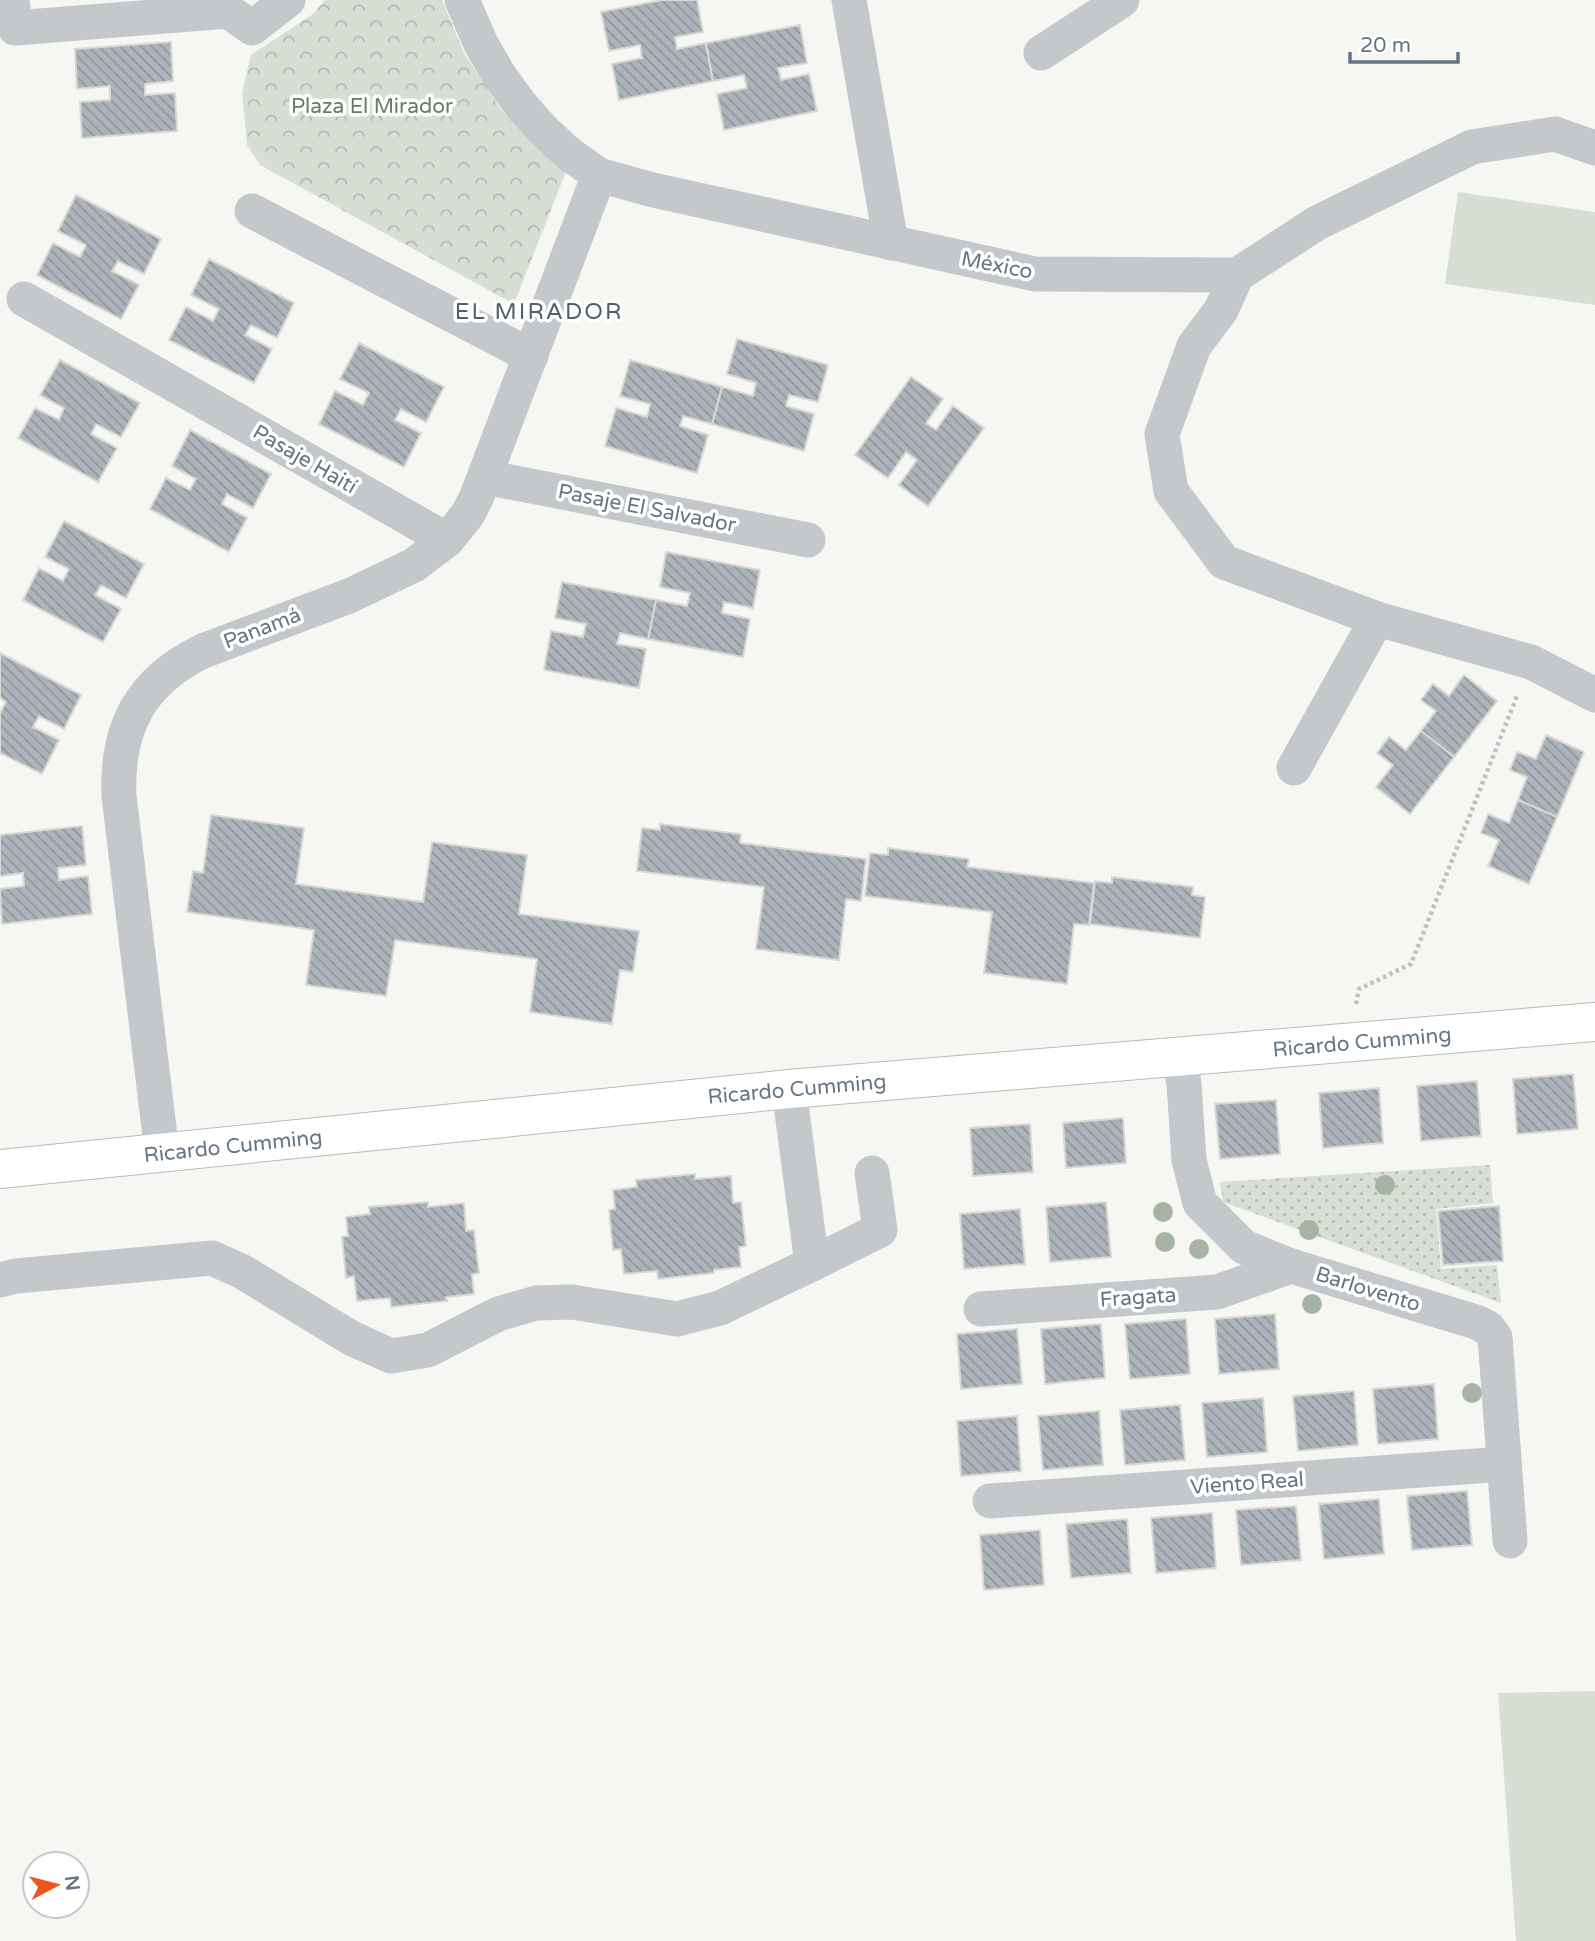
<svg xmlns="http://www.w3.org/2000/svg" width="1595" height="1941" font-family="'Varela Round',sans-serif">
<defs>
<pattern id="grass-dots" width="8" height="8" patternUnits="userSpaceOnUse" patternTransform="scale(1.75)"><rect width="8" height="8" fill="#d7ded4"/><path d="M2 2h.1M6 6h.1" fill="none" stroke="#b2b9b2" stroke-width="1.8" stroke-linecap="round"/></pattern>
<pattern id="forest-crowns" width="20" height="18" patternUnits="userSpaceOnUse" patternTransform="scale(1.75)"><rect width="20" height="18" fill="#d7ded4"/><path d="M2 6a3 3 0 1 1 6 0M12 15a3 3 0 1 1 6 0" fill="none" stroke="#b2b9b2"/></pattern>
<pattern id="building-back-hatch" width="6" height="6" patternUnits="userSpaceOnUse" patternTransform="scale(1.75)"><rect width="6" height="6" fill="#acb3b9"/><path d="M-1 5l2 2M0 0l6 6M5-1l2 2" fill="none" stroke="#90969c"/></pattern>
</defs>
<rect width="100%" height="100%" fill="#f6f7f3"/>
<path fill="url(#grass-dots)" d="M1490,1165L1493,1203L1436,1209L1441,1269L1497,1265L1501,1303L1223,1202L1220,1182Z"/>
<path fill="url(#forest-crowns)" d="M325,0H442L464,53L502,111L567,169L514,304L260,165L247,145L242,93L251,55L313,14Z"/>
<g fill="#d7ded4">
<path d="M1458,192L1595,212V305L1445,284Z"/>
<path d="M1595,1691V1941H1516L1498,1693Z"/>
</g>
<g fill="url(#building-back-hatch)" stroke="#d8d8d5" stroke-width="2">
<path d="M662,0H697L703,32L675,37L677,49L706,43L713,81L619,100L612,64L642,58L640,45L609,51L601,12Z"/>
<path d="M800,25L807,63L778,68L781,80L809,74L817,111L724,130L717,94L747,88L744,75L713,81L706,43Z"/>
<path d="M171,42L173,81L145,84V95L175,93L177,131L82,138L80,102L110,100V86L77,89L75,49Z"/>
<path d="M76,195L161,239L144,274L118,261L112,271L139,285L121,319L37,275L53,243L80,257L86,245L58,231Z"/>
<path d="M209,259L294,303L277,338L251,325L245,335L272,349L254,383L169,340L186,307L213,321L219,309L191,295Z"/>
<path d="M737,339L828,365L818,402L789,395L786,406L814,414L804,451L712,424L722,387L753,396L756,383L727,374Z"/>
<path d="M359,343L444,387L426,422L401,409L395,420L421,433L404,467L319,424L335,391L363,405L369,393L340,379Z"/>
<path d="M60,360L140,403L121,437L96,424L91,434L117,448L98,482L18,438L35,408L59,420L64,408L40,395Z"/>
<path d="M630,360L722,387L712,424L683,416L680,426L708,435L697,473L605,446L616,408L647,417L650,404L620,396Z"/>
<path d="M911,377L943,399L926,423L936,430L953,406L984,428L928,506L899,485L917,460L906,452L888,478L855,455Z"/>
<path d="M190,430L271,474L253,508L227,494L222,504L247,518L229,552L150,509L166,478L190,490L196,479L172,466Z"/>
<path d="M64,521L144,564L126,598L101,585L95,595L121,609L103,642L23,600L39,568L63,581L69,569L45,557Z"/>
<path d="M666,552L760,570L753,608L724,602L722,613L750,619L743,657L648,639L656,600L687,606L690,593L660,587Z"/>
<path d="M562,582L656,600L648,639L620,633L617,644L646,649L639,688L544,670L551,631L583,637L586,624L555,618Z"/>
<path d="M0,653L81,695L64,729L39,716L33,727L59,740L42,774L0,753V713L6,702L0,698Z"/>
<path d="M1464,675L1497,701L1454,757L1421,731L1436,711L1421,700L1433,684L1449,696Z"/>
<path d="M1421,731L1454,757L1410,814L1376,787L1393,765L1377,753L1389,737L1406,750Z"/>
<path d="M1546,735L1584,752L1557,817L1518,800L1527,777L1510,770L1517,752L1536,759Z"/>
<path d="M1518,800L1557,817L1529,884L1488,866L1499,840L1481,833L1488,814L1509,823Z"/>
<path d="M211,815L304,828L296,884L423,902L432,842L527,855L519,914L639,931L633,972L620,970L612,1024L530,1012L537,959L395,940L386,996L306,985L314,930L187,912L193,871L203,873Z"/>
<path d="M660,824L741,834L740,843L866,859L861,901L846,899L839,960L756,949L764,887L637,871L642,828L660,830Z"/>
<path d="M82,826L86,865L58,868L59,880L88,876L92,914L2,924L0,889L24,886L23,873L0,876V835Z"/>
<path d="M888,848L969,859L967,867L1094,883L1089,925L1074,924L1067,984L984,973L992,912L865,896L870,853L888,855Z"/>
<path d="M1112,877L1193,887L1192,895L1205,897L1200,938L1090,924L1095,881L1112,883Z"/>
<path d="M1573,1074L1578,1129L1517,1134L1513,1079Z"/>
<path d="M1477,1081L1481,1136L1421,1141L1417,1086Z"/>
<path d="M1379,1088L1383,1143L1323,1148L1319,1093Z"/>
<path d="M1276,1100L1280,1154L1220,1159L1215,1104Z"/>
<path d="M1123,1118L1126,1163L1066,1168L1063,1123Z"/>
<path d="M1030,1124L1033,1172L973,1176L970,1128Z"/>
<path d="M695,1174V1179L731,1176L733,1203L741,1202L746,1246L739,1247L741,1267L714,1270V1273L658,1279L657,1271L624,1274L621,1249L613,1250L609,1210L615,1209L613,1190L637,1187L636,1180Z"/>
<path d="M428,1202V1207L464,1203L466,1231L474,1230L479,1273L472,1274L474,1294L446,1297L447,1301L391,1307L390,1298L357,1301L354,1276L346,1278L342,1237L348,1236L346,1217L370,1214L369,1207Z"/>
<path d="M1106,1202L1111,1257L1050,1262L1046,1207Z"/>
<path d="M1499,1206L1503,1261L1443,1265L1438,1211Z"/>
<path d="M1020,1209L1025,1264L964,1269L960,1214Z"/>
<path d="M1275,1314L1279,1369L1219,1374L1215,1319Z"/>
<path d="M1186,1319L1190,1374L1130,1379L1125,1324Z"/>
<path d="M1101,1324L1105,1378L1045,1384L1041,1329Z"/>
<path d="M1017,1329L1022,1384L961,1389L957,1334Z"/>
<path d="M1434,1384L1438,1439L1378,1444L1373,1389Z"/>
<path d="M1354,1391L1358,1445L1298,1451L1293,1396Z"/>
<path d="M1263,1398L1267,1452L1207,1457L1202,1403Z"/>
<path d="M1180,1405L1185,1460L1125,1465L1120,1410Z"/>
<path d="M1099,1411L1103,1465L1043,1470L1038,1416Z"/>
<path d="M1017,1416L1021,1471L961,1476L957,1421Z"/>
<path d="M1467,1491L1472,1545L1412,1550L1407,1496Z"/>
<path d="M1379,1499L1384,1554L1324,1559L1319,1504Z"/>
<path d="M1296,1506L1301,1560L1241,1565L1236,1510Z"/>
<path d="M1212,1513L1216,1568L1156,1573L1151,1518Z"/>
<path d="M1127,1519L1131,1573L1071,1578L1066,1524Z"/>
<path d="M1040,1530L1044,1585L984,1590L980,1535Z"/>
</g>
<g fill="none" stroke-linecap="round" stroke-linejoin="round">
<g stroke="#b7bbbf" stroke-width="40">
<path id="major" d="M0,1169L789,1089L1595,1022"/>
</g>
<path stroke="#bdc0c2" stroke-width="4.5" stroke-dasharray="3.5 3.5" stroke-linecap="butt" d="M1356,1004L1359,989L1411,964L1517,696"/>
<g stroke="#c4c8cb" stroke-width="35">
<path d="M12,0L15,28L228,11L252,28L288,0"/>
<path d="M462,0L481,44L499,75L520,104L543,130L569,154L599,175L653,190L1035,274L1237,275L1317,223L1472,147L1555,134L1595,148"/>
<path d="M849,0L891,243"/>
<path d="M1041,53L1122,0"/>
<path d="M252,211L531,356"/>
<path d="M1237,275L1221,310L1194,346L1162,434L1171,491L1224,562L1377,619L1531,662L1595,695"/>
<path d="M24,299L447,540"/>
<path d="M485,477L808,540"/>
<path d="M1294,768L1377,619"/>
<path d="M1179,1057L1184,1084L1189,1160L1200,1203L1244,1247L1291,1266L1476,1322L1488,1328L1495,1337L1510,1541"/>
<path d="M789,1089L812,1264L880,1230L872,1173"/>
<path d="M162,1153L119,796C116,727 141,681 203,651L349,596L414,565L447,540L468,514L477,496L599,175"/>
<path d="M0,1280L16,1276L212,1258L243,1272L351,1338L391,1356L428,1350L498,1314L536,1303L572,1302L677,1319L720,1308L812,1264"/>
<path d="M981,1309L1217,1292L1291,1266"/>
<path d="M990,1501L1504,1464"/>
</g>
<use href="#major" stroke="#fff" stroke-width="38"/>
</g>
<g fill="#a7b3a4">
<circle cx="1385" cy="1185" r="10"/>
<circle cx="1163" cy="1212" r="10"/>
<circle cx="1309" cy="1230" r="10"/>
<circle cx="1165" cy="1242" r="10"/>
<circle cx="1199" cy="1249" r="10"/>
<circle cx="1312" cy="1304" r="10"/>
<circle cx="1472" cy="1393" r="10"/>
</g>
<g text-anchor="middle" stroke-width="7" stroke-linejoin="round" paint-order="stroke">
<g font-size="21" fill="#677c63" stroke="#fff">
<text x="372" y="113">Plaza El Mirador</text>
</g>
<g font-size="21" fill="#647585" stroke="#fff">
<text transform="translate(997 265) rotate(11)" y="7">México</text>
<text transform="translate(305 459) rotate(30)" y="7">Pasaje Haití</text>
<text transform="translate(647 508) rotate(11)" y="7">Pasaje El Salvador</text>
<text transform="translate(262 628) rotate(-21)" y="7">Panamá</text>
<text transform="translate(1362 1042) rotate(-5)" y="7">Ricardo Cumming</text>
<text transform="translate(797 1089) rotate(-5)" y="7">Ricardo Cumming</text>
<text transform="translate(233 1146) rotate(-6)" y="7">Ricardo Cumming</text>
<text transform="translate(1368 1289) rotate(17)" y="7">Barlovento</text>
<text transform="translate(1138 1297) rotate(-4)" y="7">Fragata</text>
<text transform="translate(1247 1483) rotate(-4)" y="7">Viento Real</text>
</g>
<g font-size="23" letter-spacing="2" fill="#525f6a" stroke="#fff">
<text x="539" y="319">EL MIRADOR</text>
</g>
</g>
<g transform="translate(56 1885) rotate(83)"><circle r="33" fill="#ffffff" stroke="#c1c8ce" stroke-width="2"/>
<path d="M0-5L12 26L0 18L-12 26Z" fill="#eb551f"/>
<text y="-10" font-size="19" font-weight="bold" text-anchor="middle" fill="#647585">N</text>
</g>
<path d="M1350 52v10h108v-10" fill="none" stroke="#647585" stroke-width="3.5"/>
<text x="1360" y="52" font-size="21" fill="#647585" stroke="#ffffff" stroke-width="5" paint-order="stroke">20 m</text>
</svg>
